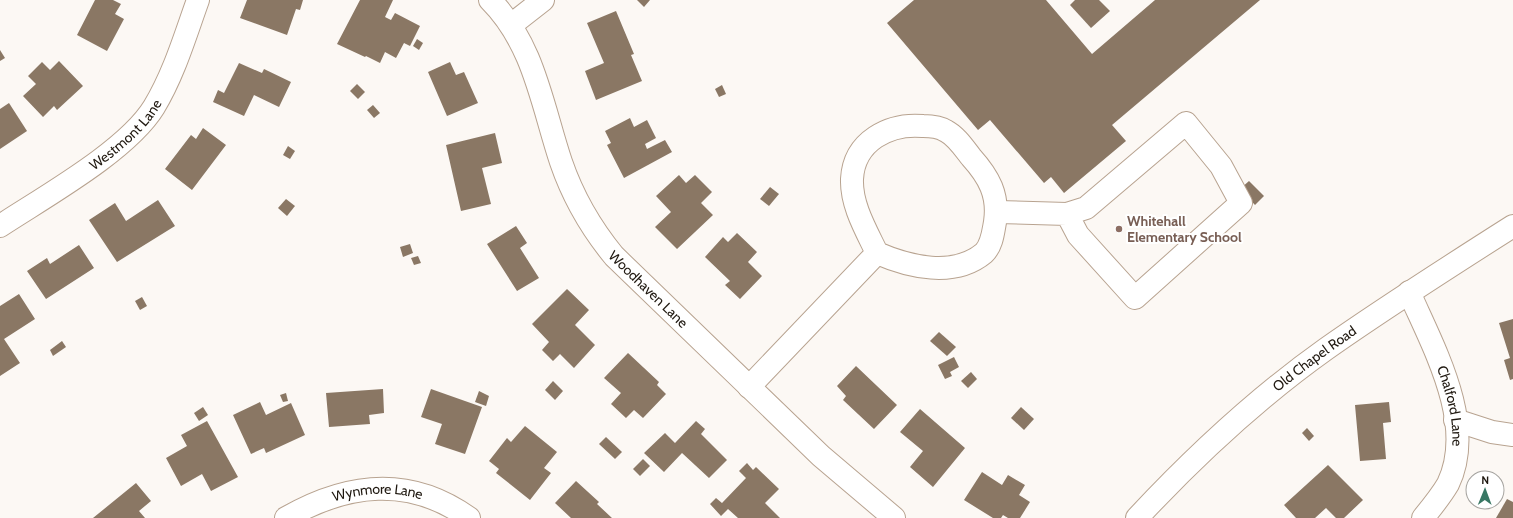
<svg xmlns="http://www.w3.org/2000/svg" width="1513" height="518" font-family="Cabin,sans-serif">
<rect width="100%" height="100%" fill="#fcf8f4"/>
<g fill="#8a7764">
<path d="M95,0H113L121,4L115,14L124,19L107,51L77,35Z"/>
<path d="M247,0H303L300,10L296,9L287,35L240,18Z"/>
<path d="M360,0H393L385,17L391,20L395,13L420,26L410,46L404,43L396,58L385,52L380,63L366,56L365,57L337,44Z"/>
<path d="M637,0H650L644,7Z"/>
<path d="M914,0H1046L1092,54L1155,0H1260L1112,125L1126,141L1064,193L1051,177L1044,183L990,120L978,130L887,23Z"/>
<path d="M1075,0H1099L1110,11L1091,28L1070,5Z"/>
<path d="M616,11L634,54L631,55L642,81L596,100L585,71L604,63L587,23Z"/>
<path d="M417,39L423,43L419,50L413,46Z"/>
<path d="M0,50L5,58L0,61Z"/>
<path d="M59,61L83,86L57,110L54,106L43,117L23,96L36,84L28,76L42,62L50,70Z"/>
<path d="M450,62L456,75L464,72L478,103L447,116L428,72Z"/>
<path d="M239,63L262,73L264,69L291,82L279,107L254,95L244,116L213,102L218,90L224,93Z"/>
<path d="M357,84L365,92L358,99L350,91Z"/>
<path d="M722,85L726,94L719,97L715,89Z"/>
<path d="M9,103L27,131L0,149V109Z"/>
<path d="M373,105L380,113L374,118L367,110Z"/>
<path d="M630,118L634,127L647,120L656,138L645,144L647,149L665,140L672,152L624,178L607,145L611,143L605,131Z"/>
<path d="M203,128L226,145L192,190L165,169L191,135L196,139Z"/>
<path d="M495,133L502,163L482,168L491,204L461,211L446,145Z"/>
<path d="M288,146L295,151L290,159L283,155Z"/>
<path d="M679,175L686,183L695,175L712,192L701,203L713,215L677,249L655,227L671,212L656,196Z"/>
<path d="M1249,181L1264,196L1255,205L1240,189Z"/>
<path d="M770,187L779,194L769,206L760,199Z"/>
<path d="M286,199L295,206L287,216L278,208Z"/>
<path d="M158,200L175,226L117,262L89,220L115,203L126,221Z"/>
<path d="M516,226L527,243L520,248L539,278L517,291L487,244Z"/>
<path d="M737,233L757,252L748,262L762,276L740,299L725,285L730,281L705,257L723,237L728,242Z"/>
<path d="M410,244L413,253L403,257L400,247Z"/>
<path d="M79,245L94,268L46,299L27,271L47,258L50,264Z"/>
<path d="M418,256L421,263L414,265L411,258Z"/>
<path d="M567,289L589,310L575,325L595,345L574,368L560,354L553,361L542,350L549,342L532,324Z"/>
<path d="M19,294L35,319L4,339L20,363L0,376V306Z"/>
<path d="M142,297L147,306L140,310L135,301Z"/>
<path d="M1513,319V379L1510,380L1504,360L1510,358L1499,323Z"/>
<path d="M939,332L956,347L947,356L930,341Z"/>
<path d="M62,341L66,347L53,356L50,350Z"/>
<path d="M628,353L659,382L657,385L666,394L643,418L634,410L626,418L611,404L621,393L604,378Z"/>
<path d="M954,357L959,367L950,372L952,376L945,379L938,365Z"/>
<path d="M856,366L897,405L874,429L843,400L846,396L837,386Z"/>
<path d="M971,372L977,379L968,388L961,381Z"/>
<path d="M553,381L563,391L555,400L545,390Z"/>
<path d="M383,389L384,413L369,415L370,424L329,427L326,393Z"/>
<path d="M431,389L482,407L465,454L435,444L442,424L421,417Z"/>
<path d="M479,391L489,396L486,406L475,402Z"/>
<path d="M286,393L288,401L283,402L280,395Z"/>
<path d="M260,402L266,415L291,403L305,435L266,453L264,448L251,454L233,415Z"/>
<path d="M1389,402L1391,422L1383,423L1386,459L1360,461L1355,405Z"/>
<path d="M203,407L208,415L199,421L194,413Z"/>
<path d="M1021,407L1034,419L1024,430L1011,418Z"/>
<path d="M920,409L965,448L933,487L910,467L923,451L900,432Z"/>
<path d="M207,421L238,477L211,491L202,474L181,486L166,458L187,446L181,435Z"/>
<path d="M696,421L705,429L701,434L727,460L709,478L682,453L664,472L644,453L665,433L675,443Z"/>
<path d="M525,426L557,452L544,468L551,473L530,500L496,473L499,469L489,461L507,438L511,442Z"/>
<path d="M1307,428L1314,436L1309,441L1302,433Z"/>
<path d="M606,437L622,452L615,459L599,444Z"/>
<path d="M643,459L650,466L640,476L633,469Z"/>
<path d="M747,463L753,470L756,467L779,489L765,503L780,518H738L728,509L721,516L710,504L716,498L722,503L746,478L739,471Z"/>
<path d="M1328,465L1363,500L1344,518H1336L1326,508L1315,518H1296L1284,505Z"/>
<path d="M982,472L1002,485L1008,475L1025,485L1019,495L1030,502L1020,518H1008L1003,515L1001,518H993L964,500Z"/>
<path d="M576,481L599,502L597,504L612,518H571L555,503Z"/>
<path d="M136,483L151,501L139,511L145,518H93Z"/>
<path d="M1507,499L1513,502V518H1496Z"/>
</g>
<g fill="none" stroke-linecap="round" stroke-linejoin="round">
<g stroke="#b8a390" stroke-width="24">
<g id="minor">
<path id="s1" d="M490,0C534,44 542,105 561,162C573,197 591,228 614,256L821,456L894,518"/>
<path d="M511,25L543,0"/>
<path d="M997,212L1067,214L1086,208L1186,123L1221,166L1241,203L1135,298L1078,235L1067,214"/>
<path id="s2" d="M0,226C44,197 127,151 154,107C174,74 185,36 198,0"/>
<path id="s3" d="M1409,292C1433,347 1477,424 1448,484C1441,496 1432,507 1423,518"/>
<path d="M749,387L877,253C909,267 954,278 984,253C992,245 993,233 995,222C999,195 989,177 971,157C964,148 956,136 946,131C940,127 931,126 923,126C889,123 854,141 852,179C851,205 866,230 877,253"/>
<path d="M1455,420L1492,432L1513,435"/>
<path id="s4" d="M286,518C347,483 409,475 469,518"/>
<path id="s5" d="M1137,518C1194,457 1257,398 1326,349C1387,306 1450,266 1513,226"/>
</g>
</g>
<use href="#minor" stroke="#fff" stroke-width="22"/>
</g>
<circle fill="#8d6e63" stroke="#fff" stroke-width="1.5" cx="1119" cy="229" r="4"/>
<g text-anchor="middle" stroke-width="4" stroke-linejoin="round" paint-order="stroke">
<g font-size="14" fill="#1f1810" stroke="#fff">
<text dy="5" stroke="none"><textPath href="#s2" startOffset="156">Westmont Lane</textPath></text>
<text dy="5" stroke="none"><textPath href="#s1" startOffset="335">Woodhaven Lane</textPath></text>
<text dy="5" stroke="none"><textPath href="#s5" startOffset="239">Old Chapel Road</textPath></text>
<text dy="5" stroke="none"><textPath href="#s3" startOffset="122">Chalford Lane</textPath></text>
<text dy="5" stroke="none"><textPath href="#s4" startOffset="97">Wynmore Lane</textPath></text>
</g>
<g font-size="14" font-weight="bold" fill="#785e54" stroke="#fff" text-anchor="start">
<text x="1127" y="226">Whitehall<tspan x="1127" dy="16">Elementary School</tspan></text>
</g>
</g>
<g transform="translate(1485 490) rotate(1)"><circle r="19" fill="#ffffff" stroke="#a5a39f"/>
<path d="M0-3L7 15L0 10L-7 15Z" fill="#387764"/>
<text y="-6" font-size="11" font-weight="bold" text-anchor="middle" fill="#1f1810">N</text>
</g>
</svg>
